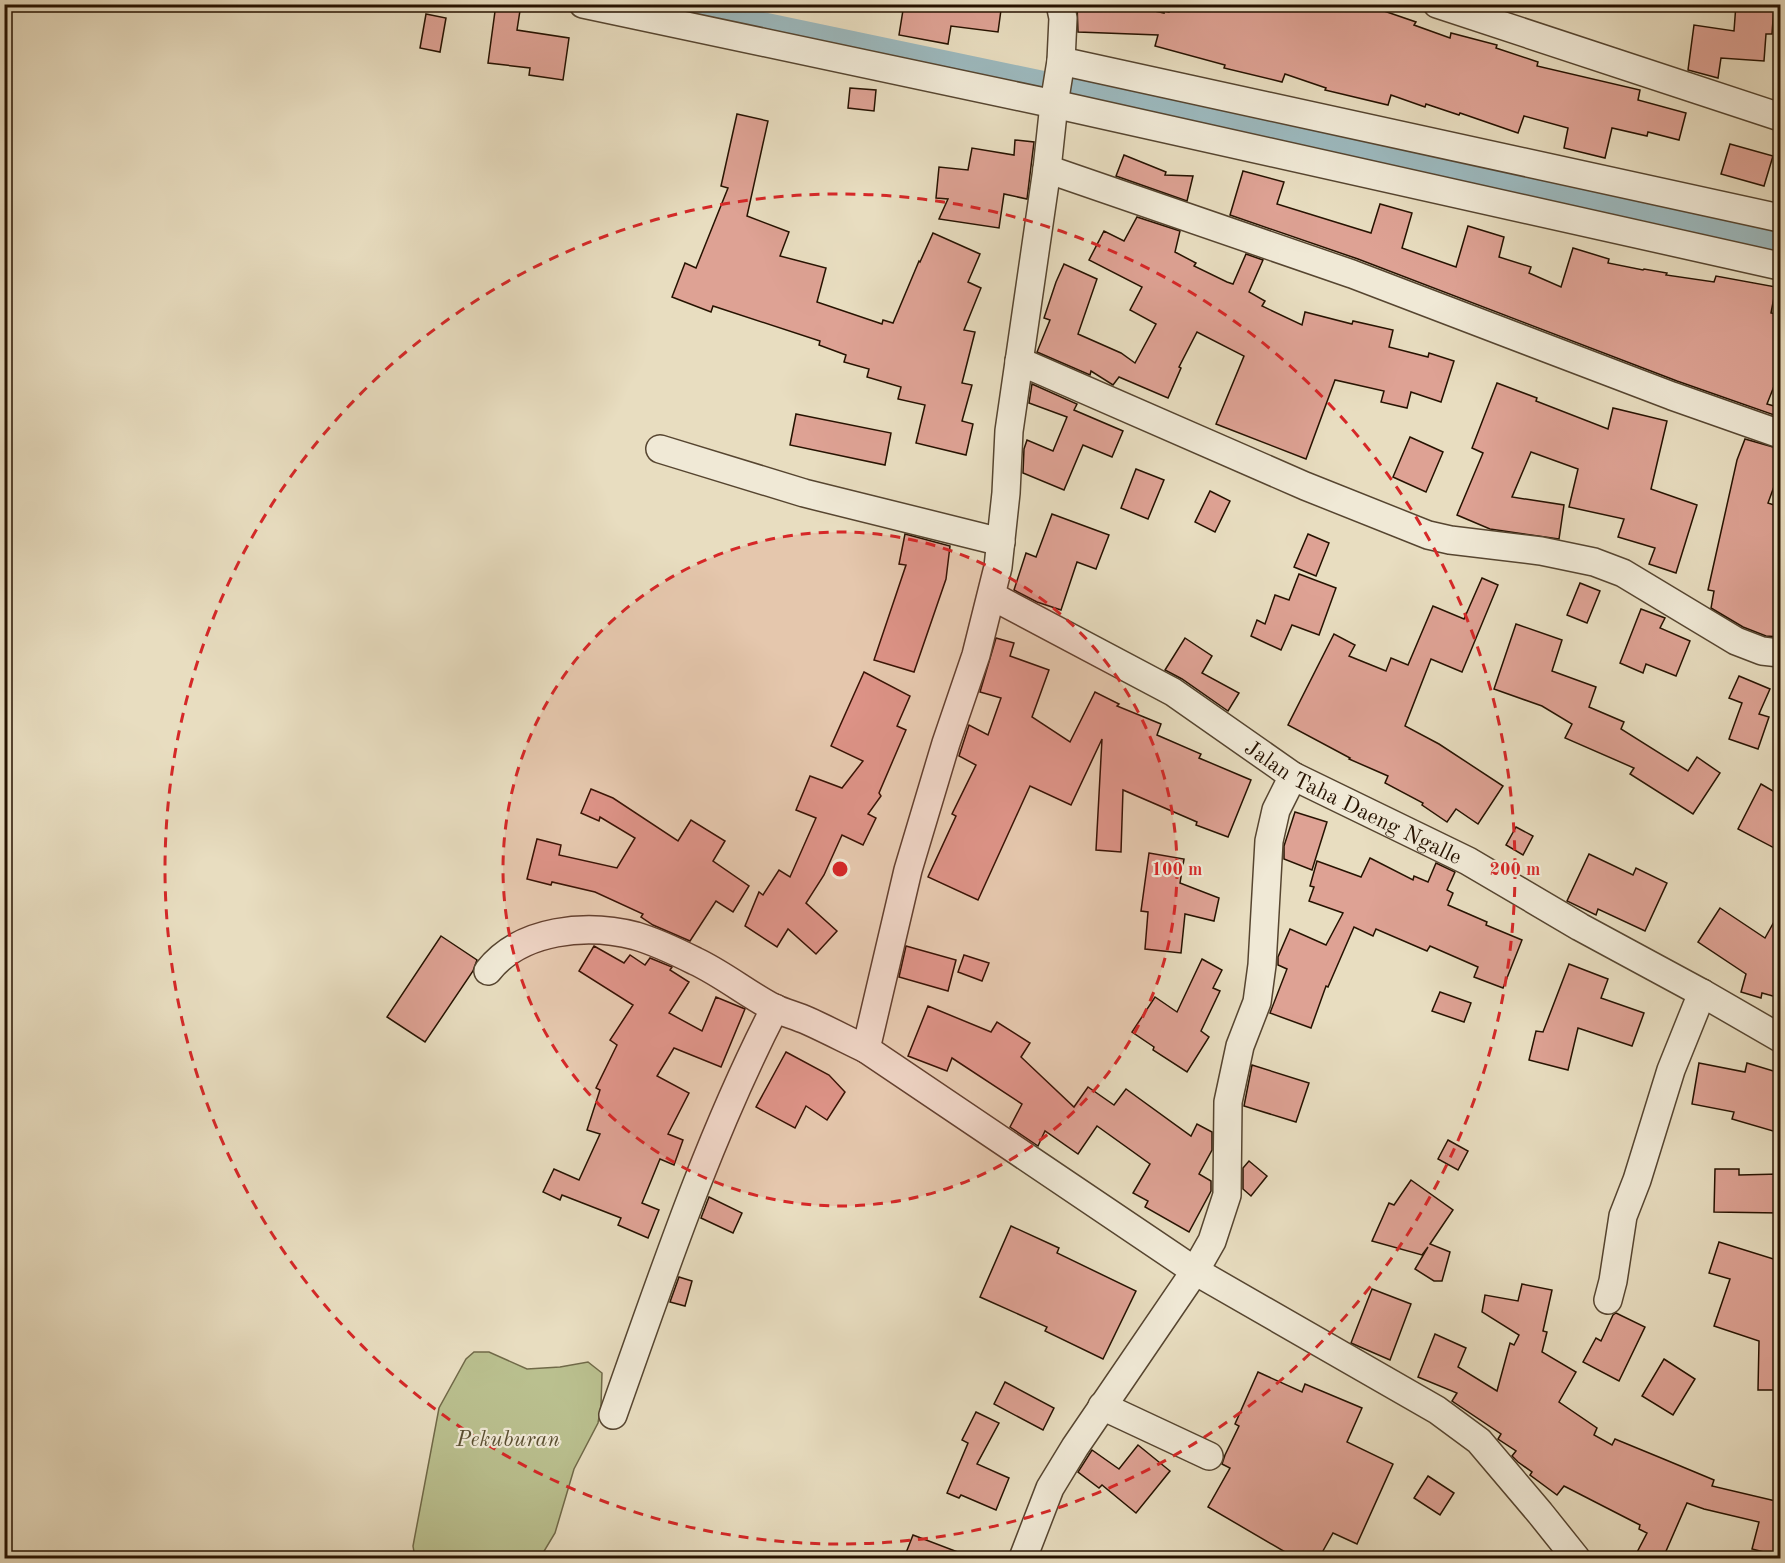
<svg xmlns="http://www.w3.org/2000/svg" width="1785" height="1563" font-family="'Old Standard TT',serif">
<rect width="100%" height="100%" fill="#e8ddc0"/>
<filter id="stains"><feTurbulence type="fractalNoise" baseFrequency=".00333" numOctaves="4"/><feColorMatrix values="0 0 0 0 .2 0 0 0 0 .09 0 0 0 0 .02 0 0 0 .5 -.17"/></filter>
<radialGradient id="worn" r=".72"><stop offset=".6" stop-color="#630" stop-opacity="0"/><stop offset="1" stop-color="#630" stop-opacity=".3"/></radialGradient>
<path fill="#bac08f" stroke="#706948" stroke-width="1.5" d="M474,1352H489L527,1369L560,1367L588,1362L602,1373L601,1406L598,1423L574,1469L555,1533L540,1558H415L413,1546L439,1408L466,1359Z"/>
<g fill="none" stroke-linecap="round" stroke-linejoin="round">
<path stroke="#9cb9be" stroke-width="24" d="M666,4L1665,213L1780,240"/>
</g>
<g fill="#dea294" stroke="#261200" stroke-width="1.5">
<path d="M496,4H521L517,30L569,38L563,80L529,75L530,68L488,63Z"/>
<path d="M904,4H962L1001,10L998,32L951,26L948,44L899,35Z"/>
<path d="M1077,4H1122L1164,13V11L1169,12L1171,4H1375L1385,8L1384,11L1416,22L1414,25L1450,38L1451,33L1497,45L1496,48L1538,62L1537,66L1640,90L1638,100L1686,113L1679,140L1648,132L1647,136L1612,128L1605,158L1564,148L1568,128L1524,116L1518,133L1460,113L1459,115L1426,104L1425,107L1391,95L1388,105L1325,90L1326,88L1285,74L1282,82L1224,68L1225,65L1155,46L1158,35L1078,32Z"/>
<path d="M1736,4L1774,6L1772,34H1766L1764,61L1721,58L1718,78L1688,70L1694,25L1734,31Z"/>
<path d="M426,14L446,18L440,52L420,48Z"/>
<path d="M850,88L876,90L874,111L848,108Z"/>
<path d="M737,114L768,121L747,216L789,232L780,256L826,268L817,302L882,324L883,320L893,323L919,261L920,262L933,233L980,254L968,282L981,288L964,330L975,332L962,383L972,385L962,421L973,424L966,455L916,443L925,405L898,399L901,387L867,377L869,369L844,362L846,355L819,345L820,341L713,306L711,312L672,297L685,263L696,268L728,188L721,186Z"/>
<path d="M1015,140L1034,142L1027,199L1004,194L999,228L939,219L948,199L936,198L939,167L968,170L972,148L1014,155Z"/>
<path d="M1730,144L1773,156L1764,186L1721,174Z"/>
<path d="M1124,155L1166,172L1165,175L1193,176L1187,201L1116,176Z"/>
<path d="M1243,171L1284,182L1277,204L1371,233L1380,204L1412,213L1402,248L1456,267L1468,226L1504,237L1499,257L1531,267L1529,273L1561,287L1573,248L1609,259L1608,263L1643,270L1644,269L1667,273L1666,275L1714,282L1716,276L1776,287L1771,313L1780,315V371L1767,404L1774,406L1777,396L1780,397V417L1677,381L1358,259L1230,215Z"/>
<path d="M1137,217L1180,231L1175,252L1196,263L1194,266L1227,282L1233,284L1246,254L1263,260L1249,292L1265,301L1262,306L1302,325L1305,312L1352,324L1353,321L1393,330L1389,347L1428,357L1429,353L1454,361L1441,402L1411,392L1407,408L1381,402L1384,391L1335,380L1306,459L1216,424L1244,356L1197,332L1179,367L1181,368L1168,398L1119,377L1113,385L1091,371L1090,375L1037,352L1050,320L1044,318L1056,282L1064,264L1097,279L1078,334L1121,353L1135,363L1156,324L1130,310L1142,287L1089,260L1104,231L1124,241Z"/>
<path d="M1497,383L1537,398L1536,401L1608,429L1613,408L1667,421L1651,489L1697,505L1676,573L1649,564L1655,548L1618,537L1624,519L1569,507L1578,469L1531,452L1512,497L1564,505L1559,539L1490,529L1457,515L1483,453L1472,448Z"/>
<path d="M1032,384L1077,404L1074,410L1123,431L1112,457L1083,445L1064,490L1023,473L1024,449L1027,440L1053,451L1067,417L1029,403Z"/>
<path d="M796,414L891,433L885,465L790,445Z"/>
<path d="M1410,437L1443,452L1426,492L1393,477Z"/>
<path d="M1745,439L1780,449V470L1768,503L1780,507V637L1766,636L1743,627L1711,608L1714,591L1708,590L1737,460Z"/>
<path d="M1136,469L1164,480L1148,519L1121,508Z"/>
<path d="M1210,491L1230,501L1215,532L1195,522Z"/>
<path d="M1052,514L1109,535L1096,569L1077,562L1061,610L1037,602L1014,590L1026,553L1036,557Z"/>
<path d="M905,534L950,546L946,579L914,672L874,660L906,565L899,564Z"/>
<path d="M1308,534L1329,543L1316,576L1294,567Z"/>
<path d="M1299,574L1336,588L1319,635L1292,625L1281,650L1251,636L1257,620L1265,624L1275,595L1289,600Z"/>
<path d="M1482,578L1498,585L1462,672L1431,659L1405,726L1439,744L1503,786L1478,824L1456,809L1447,822L1422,805L1423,803L1385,783L1388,776L1349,759L1350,758L1288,725L1334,634L1355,645L1349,656L1386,671L1391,658L1408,665L1433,606L1464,619Z"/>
<path d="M1580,583L1600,591L1587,623L1567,615Z"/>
<path d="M1641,609L1665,618L1660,628L1690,641L1676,676L1646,664L1643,673L1620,663Z"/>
<path d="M1516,624L1562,640L1552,671L1596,687L1589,707L1624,722L1621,729L1688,771L1697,757L1720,773L1693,814L1630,774L1634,768L1565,738L1572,724L1542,706L1494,689Z"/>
<path d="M996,638L1014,643L1010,656L1049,670L1032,717L1070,742L1095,692L1119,704L1117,706L1161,724L1157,735L1201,754L1199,758L1251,780L1228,837L1196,825L1197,822L1123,790L1121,852L1096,850L1102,739L1071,805L1030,786L978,900L928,877L956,816L952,814L976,765L959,756L969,725L988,735L1001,698L980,692Z"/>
<path d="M1185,638L1212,656L1202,673L1239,693L1228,711L1182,679L1165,670Z"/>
<path d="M864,672L910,696L897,726L906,730L879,793L881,796L868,814L876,818L863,845L842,835L824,875L806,903L837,931L816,954L788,929L777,947L745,926L759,892L763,895L779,870L790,877L816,818L796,810L810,776L842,788L863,761L831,746Z"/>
<path d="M1739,676L1770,689L1759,714L1769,717L1758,749L1729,739L1742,703L1729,698Z"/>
<path d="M1761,784L1780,795V851L1738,829Z"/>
<path d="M591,789L613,798L678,841L691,820L725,841L713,861L749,886L733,912L716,901L690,941L653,925L641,917L643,914L595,892L552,882L551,885L527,879L537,839L561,845L559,855L617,868L635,838L600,817L599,821L581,813Z"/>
<path d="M1295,812L1327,822L1312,870L1284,859V846Z"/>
<path d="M1516,827L1533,836L1523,855L1506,845Z"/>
<path d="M1149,853L1184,859L1180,883L1219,898L1214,921L1185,914L1181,953L1145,949L1148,912L1141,911Z"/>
<path d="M1589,854L1633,875L1636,868L1667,883L1645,931L1598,909L1596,915L1567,901Z"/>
<path d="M1370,858L1413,880L1414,876L1428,882L1436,863L1455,872L1447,890L1453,893L1448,905L1487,922L1486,925L1522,940L1503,988L1474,977L1478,967L1430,946L1427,951L1376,929L1373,936L1354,927L1328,987L1326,986L1311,1028L1270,1013L1287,969L1278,965V957L1290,929L1326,945L1343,913L1309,901L1314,887L1310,886L1317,861L1361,877Z"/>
<path d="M1720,908L1765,938L1780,911V998L1762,993L1761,998L1741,992L1746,974L1698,942Z"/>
<path d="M441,936L477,960L473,971L425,1042L387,1017Z"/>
<path d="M594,946L624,963L630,955L645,965L650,958L672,967L670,970L689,982L669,1013L702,1031L716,997L745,1009L721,1067L674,1048L657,1076L689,1093L668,1134L683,1140L674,1165L660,1159L642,1203L659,1210L648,1238L618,1225L621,1218L562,1195L560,1200L543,1192L554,1169L579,1180L600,1134L587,1130L600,1090L596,1088L617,1045L610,1040L633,1005L579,971Z"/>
<path d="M906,946L956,960L948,991L899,977Z"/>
<path d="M964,955L989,963L982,981L958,972Z"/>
<path d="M1202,959L1222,970L1213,988L1220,991L1201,1031L1209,1037L1187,1072L1153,1050L1154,1047L1132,1032L1155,997L1177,1012Z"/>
<path d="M1569,964L1608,979L1601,998L1644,1013L1632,1046L1578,1028L1568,1070L1529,1060L1536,1031L1543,1032Z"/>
<path d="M1440,992L1471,1003L1464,1022L1432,1011Z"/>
<path d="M928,1006L991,1032L997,1022L1030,1043L1021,1057L1074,1107L1088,1087L1114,1105L1126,1089L1191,1136L1197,1124L1212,1132V1150L1199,1174L1211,1181V1191L1189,1232L1145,1207L1148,1201L1133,1193L1150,1164L1097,1126L1078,1154L1045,1131L1038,1146L1010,1127L1022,1104L952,1058L947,1071L908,1056Z"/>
<path d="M786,1052L829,1075L845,1092L827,1120L806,1106L795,1128L756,1107Z"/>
<path d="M1699,1063L1745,1072L1747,1063L1780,1073V1133L1732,1119L1734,1112L1692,1104Z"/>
<path d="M1252,1065L1309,1083L1296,1122L1244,1106Z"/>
<path d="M1448,1140L1468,1151L1458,1170L1438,1159Z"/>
<path d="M1249,1161L1267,1176L1251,1196L1243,1189V1168Z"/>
<path d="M1715,1169H1739V1175L1780,1174V1213L1714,1212Z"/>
<path d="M1411,1180L1453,1210L1430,1244L1450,1252L1442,1281H1434L1415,1269L1428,1247L1422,1255L1372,1241L1389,1203L1394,1205Z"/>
<path d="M709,1197L742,1213L733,1233L701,1218Z"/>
<path d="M1011,1226L1059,1248L1057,1253L1136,1291L1103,1359L1045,1331L1047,1327L980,1297Z"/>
<path d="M1719,1242L1780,1261V1390H1758L1759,1341L1714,1326L1730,1279L1709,1273Z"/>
<path d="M679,1277L692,1281L685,1306L670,1302Z"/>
<path d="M1522,1284L1552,1290L1543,1331L1547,1332L1542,1352L1576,1372L1559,1402L1597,1428L1594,1435L1612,1445L1615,1439L1666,1460L1714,1480L1712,1486L1780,1502V1556L1752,1549L1759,1522L1704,1509L1687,1503L1663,1558H1634L1647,1533L1639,1529L1640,1525L1564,1486L1557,1495L1530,1475L1532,1472L1518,1462L1512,1456L1516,1451L1498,1439L1501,1434L1452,1401L1457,1393L1418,1377L1435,1334L1466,1348L1458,1367L1497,1391L1510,1343L1514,1345L1519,1335L1482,1312L1485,1295L1518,1301Z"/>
<path d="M1372,1289L1411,1304L1390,1360L1351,1343Z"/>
<path d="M1616,1313L1645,1327L1619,1381L1583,1362L1596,1338L1601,1341L1613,1315Z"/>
<path d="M1664,1359L1695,1379L1673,1415L1642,1396Z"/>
<path d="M1258,1372L1302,1392L1305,1384L1362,1408L1347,1442L1393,1464L1357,1544L1333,1533L1319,1558H1284L1287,1553L1208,1507L1230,1468L1222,1464L1225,1455L1239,1426L1235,1424Z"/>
<path d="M1005,1382L1054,1408L1043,1430L994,1404Z"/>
<path d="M976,1412L999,1423L977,1464L1009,1478L996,1510L961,1495L959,1498L947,1493L968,1443L962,1440Z"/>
<path d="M1138,1445L1170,1471L1136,1513L1102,1485L1099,1488L1078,1472L1092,1450L1119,1469Z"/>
<path d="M1428,1476L1454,1493L1440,1515L1414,1498Z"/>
<path d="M913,1535L971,1557L970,1558H904Z"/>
</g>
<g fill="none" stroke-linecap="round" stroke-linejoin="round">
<g stroke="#564530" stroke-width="30">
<g id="minor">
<path d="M583,4L1054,104L1780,266"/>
<path d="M1060,4L1063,18L1061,61L1054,104L1047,169L1009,431L1006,493L998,567L976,655L946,743L908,870L866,1049L1195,1271L1437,1410L1479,1441L1540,1513L1576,1558"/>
<path d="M1437,4L1780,117"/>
<path d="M1061,61L1780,218"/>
<path d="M1047,169L1352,274L1672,396L1780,434"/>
<path d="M1019,361L1305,486L1428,535L1450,540L1541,551L1594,562L1623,573L1736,641L1762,651L1780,653"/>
<path d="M660,449L804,493L1001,542"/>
<path id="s1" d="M992,596L1173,692L1293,776L1468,861L1580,927L1702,993L1780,1038"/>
<path d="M488,971C521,929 587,923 636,936C656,942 677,952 695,961C723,974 747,994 774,1008C785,1013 797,1016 808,1021C828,1030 847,1040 866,1049"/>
<path d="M1608,1300L1613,1281L1623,1216L1637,1180L1671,1070L1702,993"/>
<path d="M1102,1406L1209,1456"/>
<path d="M613,1415C662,1277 708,1138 775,1008"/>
<path d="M1023,1558L1050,1488L1075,1447L1195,1271L1212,1241L1227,1195L1228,1102L1240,1046L1257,1002L1262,965L1269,841L1276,810L1293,776"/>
</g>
</g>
<use href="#minor" stroke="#f0e9d6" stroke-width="27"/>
</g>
<circle cx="840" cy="869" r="337" fill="#d62828" fill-opacity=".12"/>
<g fill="none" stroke="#d62828" stroke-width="3" stroke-dasharray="10 8">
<circle cx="840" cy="869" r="337"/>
<circle cx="840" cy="869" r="675"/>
</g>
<g text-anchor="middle" stroke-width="4.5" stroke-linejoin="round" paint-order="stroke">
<g font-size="22" fill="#261200" stroke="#f0e9d6">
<text dy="8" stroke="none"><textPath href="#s1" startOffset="417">Jalan Taha Daeng Ngalle</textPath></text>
</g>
<g font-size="22" font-style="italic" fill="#5a4f32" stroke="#f0e9d6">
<text x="508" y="1446">Pekuburan</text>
</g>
</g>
<circle cx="840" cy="869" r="9" fill="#d62828" stroke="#f0e9d6" stroke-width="3"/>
<g font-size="18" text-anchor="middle" font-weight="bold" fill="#d62828" stroke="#f0e9d6" stroke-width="4.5" stroke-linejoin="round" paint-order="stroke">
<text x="1177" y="875">100 m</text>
<text x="1515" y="875">200 m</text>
</g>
<rect width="1785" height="1563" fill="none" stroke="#e8ddc0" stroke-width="24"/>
<rect x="6" y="6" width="1773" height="1551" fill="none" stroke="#261200" stroke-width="3"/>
<rect x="12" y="12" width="1761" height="1539" fill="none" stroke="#261200" stroke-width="1.5"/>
<rect width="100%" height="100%" filter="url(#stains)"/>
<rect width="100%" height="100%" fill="url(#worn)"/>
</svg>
